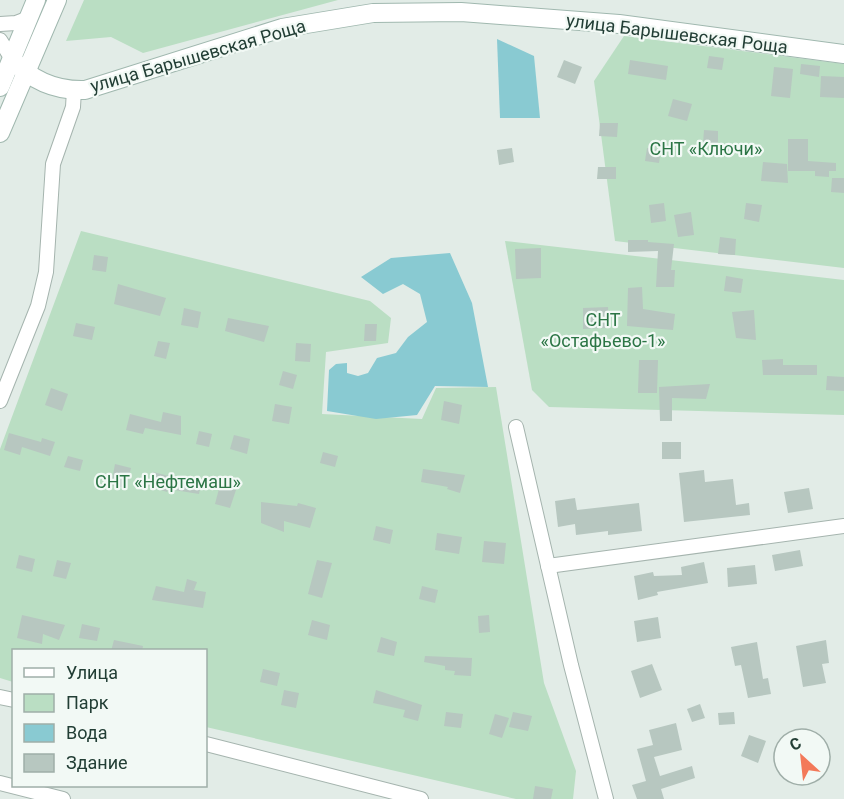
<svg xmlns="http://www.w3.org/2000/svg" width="844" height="799" font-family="Roboto,sans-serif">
<rect width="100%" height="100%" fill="#e2ece7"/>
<g fill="#badec3">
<path d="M84,0H338L143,53L111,37L66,41Z"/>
<path d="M624,36L844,64V268L615,241L594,81Z"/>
<path d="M81,231L370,301L391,318L388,343L326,352L322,414L422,419L436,388L496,387L544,683L576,771L573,799H516L206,727V650H14L13,682L0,678V449Z"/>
<path d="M505,241L844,280V415L549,407L532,390Z"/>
</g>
<g fill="#89cad2">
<path d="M497,39L534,56L540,118H500Z"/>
<path d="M450,253L472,303L488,387L435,386L417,415L376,419L327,411L329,370L336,364L347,363V373L358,376L368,373L377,358L396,353L408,337L427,322L420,294L403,284L383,294L361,277L391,258Z"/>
</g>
<g fill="#b7c7c0">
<path d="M709,56L724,58L722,70L707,68Z"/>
<path d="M564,60L582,67L575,84L557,77Z"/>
<path d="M630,60L668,66L666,80L628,74Z"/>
<path d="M801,64L820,66L819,77L800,74Z"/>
<path d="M774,67L793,69L790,98L771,96Z"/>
<path d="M821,76L844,77V98L820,97Z"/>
<path d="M673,99L692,104L687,121L668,116Z"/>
<path d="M600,123H618L617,137L599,136Z"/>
<path d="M704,130L718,131V144H703Z"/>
<path d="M788,139H808V161L836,163V171H829V177L815,176V171H788Z"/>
<path d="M512,148L514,162L499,165L497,150Z"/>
<path d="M647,148L661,150L659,163L645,161Z"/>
<path d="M763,162L787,164L788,183L761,181Z"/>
<path d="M598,167H616V179H597Z"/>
<path d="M832,178H844V193L831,192Z"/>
<path d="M664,203L666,221L651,223L649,205Z"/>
<path d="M746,203L762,205L759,222L744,219Z"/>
<path d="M691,212L694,235L678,237L674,215Z"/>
<path d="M720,237L736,239L735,255L718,254Z"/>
<path d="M628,240H648V242L674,244L671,270H675L674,287H656L658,251L628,252Z"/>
<path d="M541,248V278L516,279L515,249Z"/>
<path d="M94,255L108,257L106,272L92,270Z"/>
<path d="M726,276L743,279L741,293L724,291Z"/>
<path d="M118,284L166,298L160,316L114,304Z"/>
<path d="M642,287L643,309L675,314L673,330L627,326L628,288Z"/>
<path d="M608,307L609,328L583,329V308Z"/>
<path d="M184,308L201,312L198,328L181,325Z"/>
<path d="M754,310L756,340L736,338L732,312Z"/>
<path d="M228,318L269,326L264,342L225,331Z"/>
<path d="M76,323L95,327L92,340L73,336Z"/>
<path d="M365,324H377L376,341H364Z"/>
<path d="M158,341L170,343L166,359L154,356Z"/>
<path d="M296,343L311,344L310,362L295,361Z"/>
<path d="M783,359V365H817V375H763L762,360Z"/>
<path d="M639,360H658L657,393H638Z"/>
<path d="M283,371L297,375L293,389L279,385Z"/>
<path d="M827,376L844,377V391L826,390Z"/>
<path d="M710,384L706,399L672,398V421H660L659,387Z"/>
<path d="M51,388L68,394L62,411L45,405Z"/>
<path d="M444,401L462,405L459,424L441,420Z"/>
<path d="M275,404L292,407L289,424L272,421Z"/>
<path d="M163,412L181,416V435L145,428L143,434L126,430L130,414L161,422Z"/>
<path d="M199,431L212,434L209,447L196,444Z"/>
<path d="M9,433L41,442L42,438L55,442L50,456L22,447L20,455L4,450Z"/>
<path d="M234,435L250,439L247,454L230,449Z"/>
<rect x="662" y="442" width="19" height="17"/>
<path d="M323,452L338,456L335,467L320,463Z"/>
<path d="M68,456L83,460L80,471L64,467Z"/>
<path d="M115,464L131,468L126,488L111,485Z"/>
<path d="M423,469L465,475L460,493L447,489L448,487L421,482Z"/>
<path d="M704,470L705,482L733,479L736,505L749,503L750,515L684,522L679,473Z"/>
<path d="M153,472L201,484L199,494L168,489L167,492L149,486Z"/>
<path d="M220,485L236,490L230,508L215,504Z"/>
<path d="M809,488L813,509L788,513L784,492Z"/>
<path d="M575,498L577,510L639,503L642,531L608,535V531L576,535L575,524L558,527L555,501Z"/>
<path d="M261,502L297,506L298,503L316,508L310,528L284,521V532L261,523Z"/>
<path d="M376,526L393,530L390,544L373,540Z"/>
<path d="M437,533L462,537L459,554L435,550Z"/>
<path d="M484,541L506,543L504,564L482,562Z"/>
<path d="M800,550L803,566L775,571L772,555Z"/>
<path d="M19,555L35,559L32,572L16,568Z"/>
<path d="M57,560L71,563L66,579L53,576Z"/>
<path d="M317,560L332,563L322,598L308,594Z"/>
<path d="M704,562L708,583L657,592L658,595L638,600L634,576L653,572L654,576L682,575L681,567Z"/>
<path d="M755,565L757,584L728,587L727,568Z"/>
<path d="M187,579L197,582L194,590L206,592L203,608L152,600L156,586L184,592Z"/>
<path d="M422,586L438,590L435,603L419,599Z"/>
<path d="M22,615L65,625L59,640L43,634L42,644L17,638Z"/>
<path d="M489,615L490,632L479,633L478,616Z"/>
<path d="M658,617L661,638L637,642L634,621Z"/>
<path d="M312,620L330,625L327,640L308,635Z"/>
<path d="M82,624L100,628L97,641L79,638Z"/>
<path d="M381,637L397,642L394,656L377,652Z"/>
<path d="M114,640L143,646L142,651H111Z"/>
<path d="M826,640L829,663L822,664L826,683L803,687L796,646Z"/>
<path d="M757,642L763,679L768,678L771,694L748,698L741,665L735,666L731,647Z"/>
<path d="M425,656L472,658L471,676L454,675L455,671L445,670V666L424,662Z"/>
<path d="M652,664L662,690L640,698L631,671Z"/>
<path d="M263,669L280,673L277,686L260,682Z"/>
<path d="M284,690L299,693L296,708L281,705Z"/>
<path d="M376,690L422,705L418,721L403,717L405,710L373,703Z"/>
<path d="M700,704L705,718L692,722L687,709Z"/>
<path d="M446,712L463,714L461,728L444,726Z"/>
<path d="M513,712L532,716L528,731L509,727Z"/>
<path d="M734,712L735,724L719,725L718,713Z"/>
<path d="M495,714L509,718L502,738L489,734Z"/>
<path d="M676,723L682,750L654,757L660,776L692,766L695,778L661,789L664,799H637L632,785L646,781L637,749L653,745L649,730Z"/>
<path d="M749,735L766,741L758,763L741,756Z"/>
<path d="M535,786L553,789L551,799H533Z"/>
</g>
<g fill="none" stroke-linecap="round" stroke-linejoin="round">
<g stroke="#a5b4ae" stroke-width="16">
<g id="street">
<path d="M0,24L16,23L29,18"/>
<path d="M0,40L12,59"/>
<path d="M0,401L38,306L46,272L53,164L73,107L74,90"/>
<path d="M516,427L571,665L606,799"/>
<path d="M548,566L844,526"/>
<path d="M0,697L14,700"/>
<path d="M206,744L421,799"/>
<path d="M0,783L63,799"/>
</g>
</g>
<g stroke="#a0b8af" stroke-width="20">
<g id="secondary">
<path d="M12,59C31,80 56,91 85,90L282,28L373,13L461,12L619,24L844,54"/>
<path d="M0,87L36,0"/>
<path d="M0,133L57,0"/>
</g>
</g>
<use href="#street" stroke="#fff" stroke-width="14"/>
<use href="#secondary" stroke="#fff" stroke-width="18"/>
</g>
<g text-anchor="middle" stroke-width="4.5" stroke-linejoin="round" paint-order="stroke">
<g font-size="18" fill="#223e35" stroke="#f2f9f5">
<text transform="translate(677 34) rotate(7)" y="6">улица Барышевская Роща</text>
<text transform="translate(198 56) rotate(-16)" y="6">улица Барышевская Роща</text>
</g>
<g font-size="18" fill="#2b7545" stroke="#f2f9f5">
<text x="706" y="155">СНТ «Ключи»</text>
<text x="603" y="326">СНТ<tspan x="603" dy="21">«Остафьево-1»</tspan></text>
<text x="168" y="488">СНТ «Нефтемаш»</text>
</g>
</g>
<rect x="12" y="649" width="195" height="138" fill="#f2f9f5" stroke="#9faea8" stroke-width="1.5"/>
<rect x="24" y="668" width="30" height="9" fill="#ffffff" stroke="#9faea8" stroke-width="1.5"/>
<text x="66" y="679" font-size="18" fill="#223e35">Улица</text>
<rect x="24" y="694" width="30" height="18" fill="#badec3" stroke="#9faea8" stroke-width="1.5"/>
<text x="66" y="709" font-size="18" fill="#223e35">Парк</text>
<rect x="24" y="724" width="30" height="18" fill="#89cad2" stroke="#9faea8" stroke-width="1.5"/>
<text x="66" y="739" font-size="18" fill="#223e35">Вода</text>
<rect x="24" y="754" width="30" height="18" fill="#b7c7c0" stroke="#9faea8" stroke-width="1.5"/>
<text x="66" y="769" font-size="18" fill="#223e35">Здание</text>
<g transform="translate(802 757) rotate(333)"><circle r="28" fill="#f2f9f5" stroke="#9faea8" stroke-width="1.5"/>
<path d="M0-4.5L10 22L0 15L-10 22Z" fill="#f37959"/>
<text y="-9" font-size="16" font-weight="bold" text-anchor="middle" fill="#223e35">С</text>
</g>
</svg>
